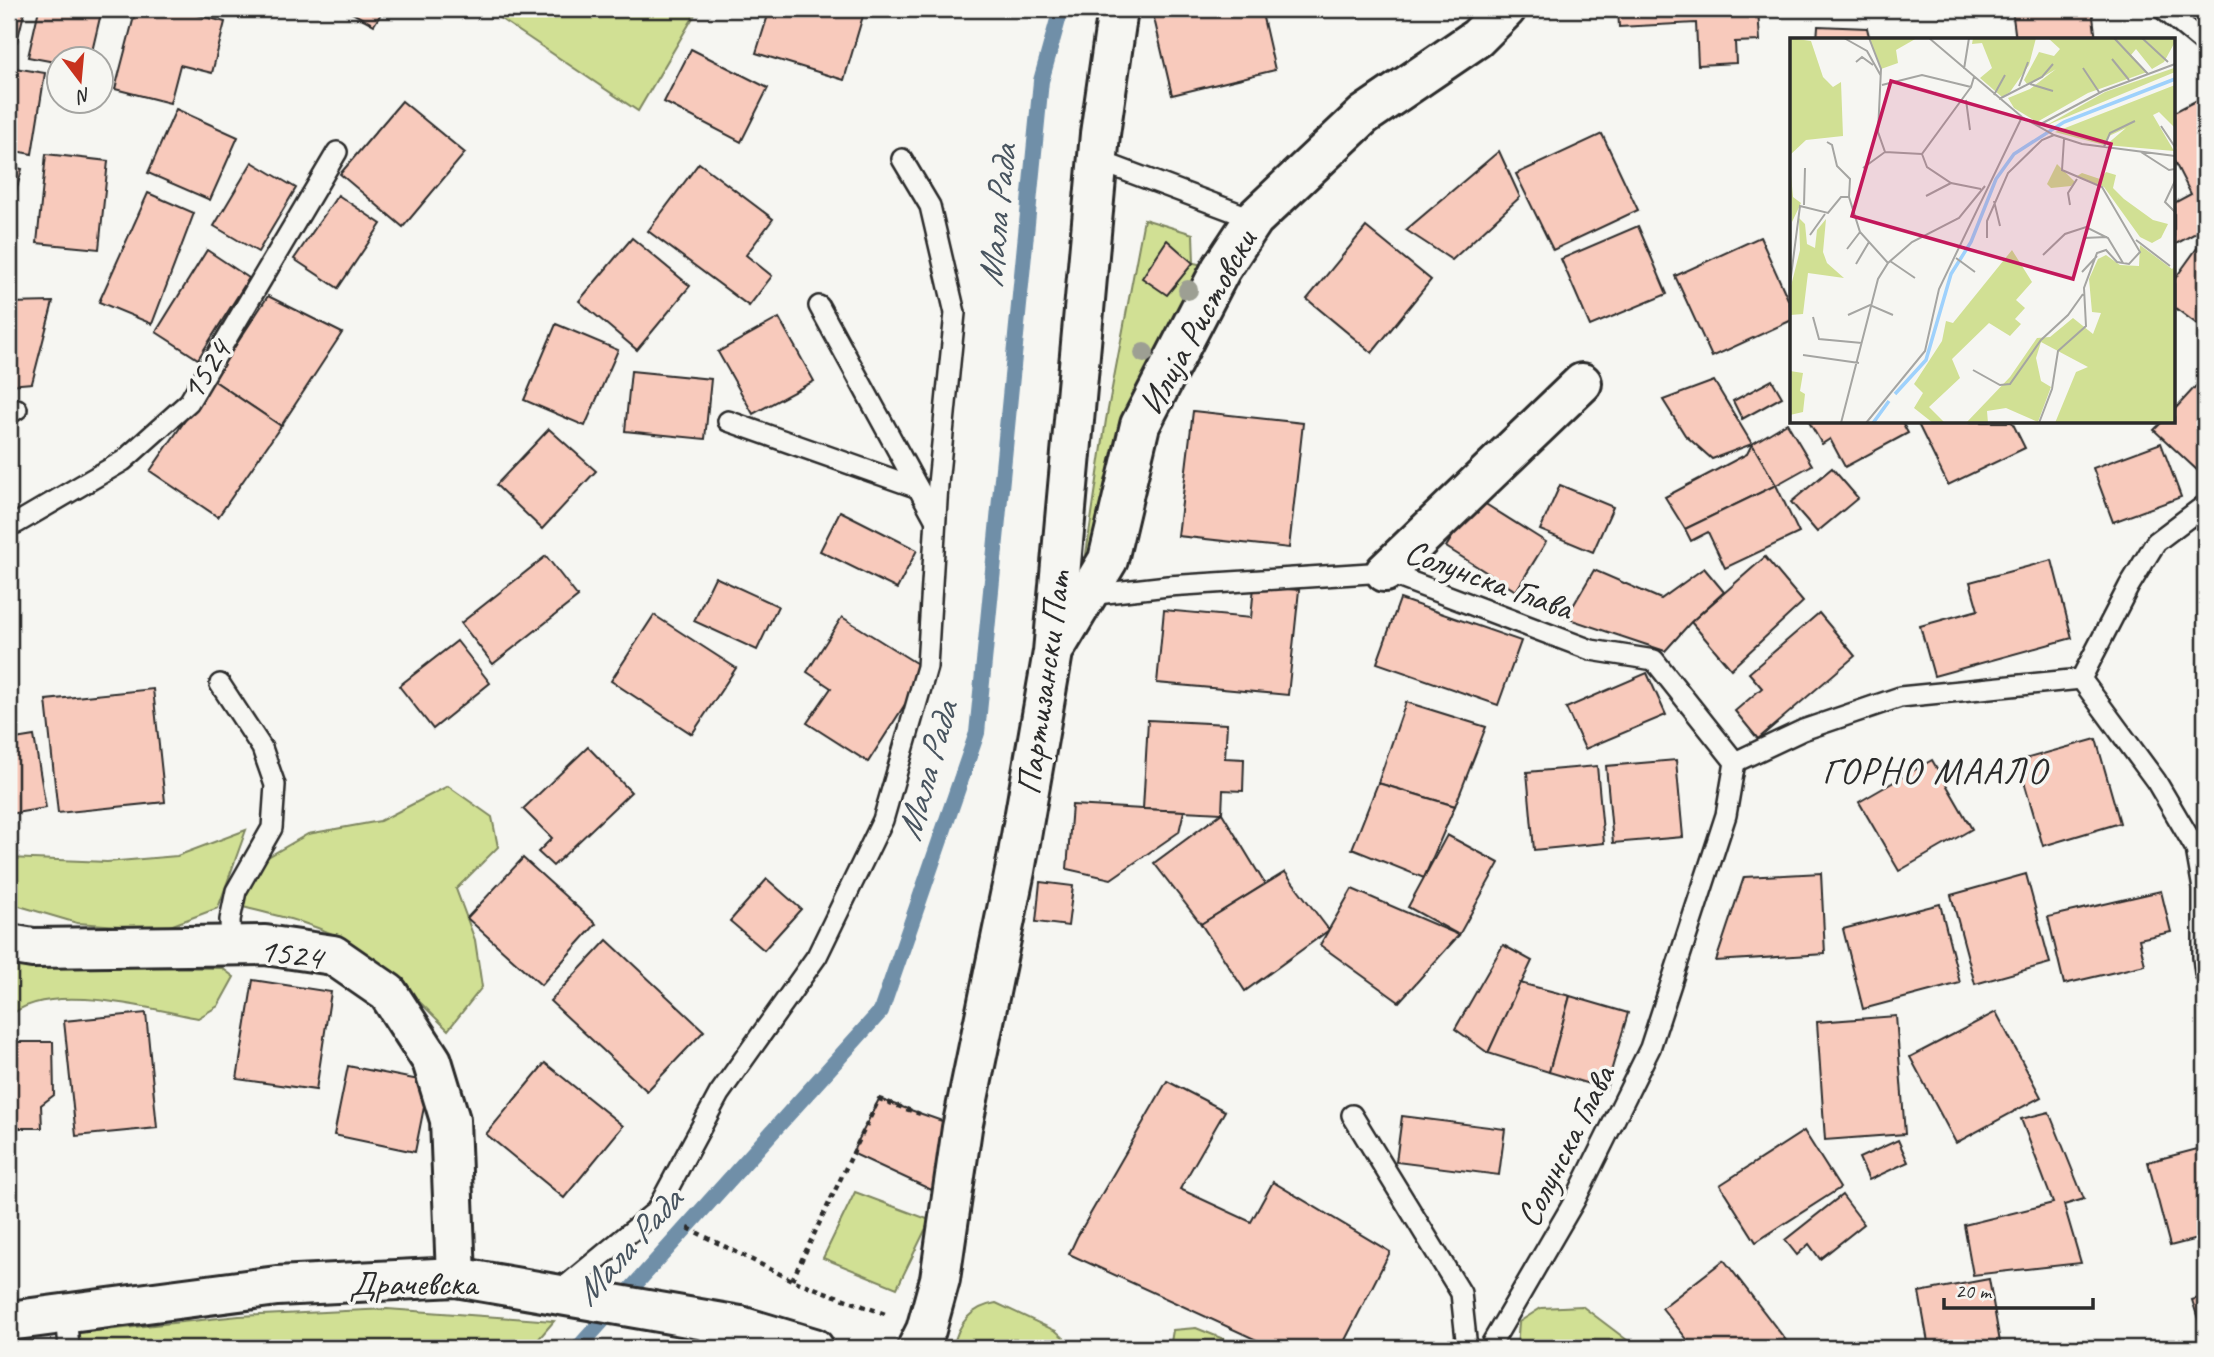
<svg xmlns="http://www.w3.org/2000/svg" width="2214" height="1357" font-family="Caveat,sans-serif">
<rect width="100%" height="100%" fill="#f6f6f2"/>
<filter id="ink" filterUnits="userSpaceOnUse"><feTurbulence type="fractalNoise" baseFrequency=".0143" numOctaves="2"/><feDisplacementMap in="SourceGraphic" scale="14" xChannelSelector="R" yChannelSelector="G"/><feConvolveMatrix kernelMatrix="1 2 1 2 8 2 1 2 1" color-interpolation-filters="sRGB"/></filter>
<g filter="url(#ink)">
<g fill="#d1e094" stroke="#7e8660" stroke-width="2">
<path d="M486,9H698L638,111Z"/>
<path d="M1144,219L1193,234L1194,263L1221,269L1082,581L1106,420Z"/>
<path d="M448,786L492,817L498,847L456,889L475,940L482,987L448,1030C418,1001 387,967 351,944C320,924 274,915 239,906L261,861L308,834L380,821Z"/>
<path d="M246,830L218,908L162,929L77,923L9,903V858L107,862L177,856Z"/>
<path d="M9,960L27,966L222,968L234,977L218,1006L198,1018C151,1009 46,980 9,1017Z"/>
<path d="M855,1192L930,1220L897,1288L823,1258Z"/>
<path d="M996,1303L1056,1331L1075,1348H953C958,1324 970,1307 996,1303Z"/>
<path d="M1582,1306L1627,1340L1629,1348H1517L1519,1322L1541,1308Z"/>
<path d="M387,1309L554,1321L531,1348H68V1334L239,1316Z"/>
<path d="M1196,1328L1246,1348H1170L1173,1330Z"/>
</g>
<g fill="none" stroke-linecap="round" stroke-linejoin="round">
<path stroke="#708fa8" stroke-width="16" d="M578,1348L881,1011L977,733L1041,81L1061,9"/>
</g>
<g fill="#f8cabc" stroke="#2b2b2b" stroke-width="2">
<path d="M9,9H25L17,42L9,40Z"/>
<path d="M39,9H102L90,60H60V63L28,57Z"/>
<path d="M136,9H175L225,22L212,73L180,65L170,103L115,89Z"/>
<path d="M345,9H384L374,25Z"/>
<path d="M770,9H865L844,80L756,53Z"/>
<path d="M1176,9H1261L1275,70L1172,95L1153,14Z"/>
<path d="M1618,9H1758L1760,41L1735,42L1736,63L1698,65L1696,23L1619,27Z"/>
<path d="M2012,9H2092L2096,40H2016Z"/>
<path d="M1818,26L1867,28L1870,40H1817Z"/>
<path d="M691,49L768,88L741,142L664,102Z"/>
<path d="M9,67L45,73L32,154L9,150Z"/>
<path d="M2205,96V228L2174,245V203L2191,194L2174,161V112Z"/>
<path d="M402,101L465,153L403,227L340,174Z"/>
<path d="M176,109L238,137L210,200L148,173Z"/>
<path d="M1602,134L1638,210L1553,250L1516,174Z"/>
<path d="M1499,151L1520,197L1452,260L1406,230Z"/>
<path d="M46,154L108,161L99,249L37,243Z"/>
<path d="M252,162L296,188L258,252L214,226Z"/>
<path d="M699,163L773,219L746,255L772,276L749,306L648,231Z"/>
<path d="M9,166L22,169L11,211L9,210Z"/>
<path d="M148,193L194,213L152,324L99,302Z"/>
<path d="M338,195L381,224L338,288L294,259Z"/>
<path d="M1638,226L1667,294L1590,326L1561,259Z"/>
<path d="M1366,227L1431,280L1372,353L1307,299Z"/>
<path d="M1760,237L1792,308V320L1712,357L1675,276Z"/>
<path d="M2205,237V330L2174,307V280Z"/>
<path d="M632,238L690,286L637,350L579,301Z"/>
<path d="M1167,240L1193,263L1167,295L1142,278Z"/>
<path d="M207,250L249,278L198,359L156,332Z"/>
<path d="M268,296L342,333L281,426L213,380Z"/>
<path d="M53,302L32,383L9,385V303Z"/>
<path d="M779,318L814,381L753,414L718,352Z"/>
<path d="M556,324L618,350L585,426L524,400Z"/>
<path d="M631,371L711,379L705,439L625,431Z"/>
<path d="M2205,376V464L2198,471L2154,430L2162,422H2174V410Z"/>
<path d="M213,380L281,426L218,517L150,471Z"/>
<path d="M1772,380L1782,397L1742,419L1733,401Z"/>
<path d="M1714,381L1752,444L1712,459L1685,435L1663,400Z"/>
<path d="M1193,411L1303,423L1289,548L1178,536Z"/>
<path d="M1809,422H1902L1908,433L1845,467L1830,439L1822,444Z"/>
<path d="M1917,422H2012L2025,448L1948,485Z"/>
<path d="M1787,423L1812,465L1776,485L1752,444Z"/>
<path d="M549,429L596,471L542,529L496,485Z"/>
<path d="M2161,443L2181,497L2113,522L2093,468Z"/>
<path d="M1752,444L1776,485L1685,529L1665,497L1747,454Z"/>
<path d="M1832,468L1858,498L1817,532L1791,502Z"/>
<path d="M1560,485L1613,507L1593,552L1540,530Z"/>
<path d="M1776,485L1799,533L1725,568L1708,532L1691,541L1685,529Z"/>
<path d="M1476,498L1546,542L1516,591L1446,547Z"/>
<path d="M840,511L917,550L897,589L820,551Z"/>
<path d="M546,556L578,597L493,664L461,623Z"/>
<path d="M1765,557L1803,602L1731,669L1691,622Z"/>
<path d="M2052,560L2072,638L1934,676L1920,626L1978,610L1970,582Z"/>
<path d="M1704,568L1724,592L1691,622L1665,651L1566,618L1594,570L1661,599Z"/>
<path d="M715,577L778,606L757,650L694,621Z"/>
<path d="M1254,586L1299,590L1288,695L1157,683L1164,610L1251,618Z"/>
<path d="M1400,599L1521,641L1498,705L1377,663Z"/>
<path d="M1819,613L1855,656L1758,739L1735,711L1762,688L1749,673Z"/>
<path d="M654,615L736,668L692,734L611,681Z"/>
<path d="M842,617L927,670L868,762L807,723L831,688L807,672Z"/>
<path d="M457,641L490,683L433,729L399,686Z"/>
<path d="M1647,673L1666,715L1585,749L1566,708Z"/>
<path d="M153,689L165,802L58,813L46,700Z"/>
<path d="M1406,702L1486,727L1455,806L1378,783Z"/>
<path d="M1148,720L1227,724L1225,758L1244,759L1243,791L1223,790L1222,813L1143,809Z"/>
<path d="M34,736L46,808L9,814V740Z"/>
<path d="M2096,739L2120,823L2043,846L2018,761Z"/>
<path d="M588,747L631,792L553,866L538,852L552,838L523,809Z"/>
<path d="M1676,760L1683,837L1613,843L1606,766Z"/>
<path d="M1932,760L1972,829L1899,871L1859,802Z"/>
<path d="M1597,766L1604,843L1534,850L1527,772Z"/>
<path d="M1378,783L1455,806L1424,878L1352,849Z"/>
<path d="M1072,805L1143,809L1184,811L1179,832L1111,879L1067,869Z"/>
<path d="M1222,813L1265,884L1201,924L1154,863Z"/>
<path d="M1447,835L1499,863L1459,935L1408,907Z"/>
<path d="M523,858L596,924L541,985L467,918Z"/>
<path d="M1285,872L1329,930L1245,991L1201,924Z"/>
<path d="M1821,873L1825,954L1716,961L1744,877Z"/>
<path d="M2026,874L2050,963L1975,984L1951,895Z"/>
<path d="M767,879L801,909L764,950L730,921Z"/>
<path d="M1040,882L1073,886L1068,926L1036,922Z"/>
<path d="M1352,889L1459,935L1399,1002L1320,945Z"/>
<path d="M2161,891L2171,932L2139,939L2145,965L2064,984L2048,917Z"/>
<path d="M1940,904L1960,983L1863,1009L1843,929Z"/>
<path d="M607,940L704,1031L647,1091L550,1001Z"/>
<path d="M1503,945L1532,961L1488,1053L1455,1029Z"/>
<path d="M253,980L331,992L316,1090L237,1079Z"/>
<path d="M1520,983L1570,996L1549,1072L1488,1053Z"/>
<path d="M1570,996L1628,1013L1606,1089L1549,1072Z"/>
<path d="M1996,1012L2041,1097L1956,1143L1910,1057Z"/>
<path d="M146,1013L157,1128L76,1136L64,1021Z"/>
<path d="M1896,1016L1905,1134L1825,1140L1817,1022Z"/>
<path d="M9,1042H53L54,1095L41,1105L42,1128H9Z"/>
<path d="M545,1063L623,1126L564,1198L486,1134Z"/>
<path d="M348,1066L429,1082L415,1152L334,1135Z"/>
<path d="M1167,1081L1225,1111L1180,1189L1251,1222L1273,1182L1390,1252L1341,1348H1274L1069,1254L1077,1237Z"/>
<path d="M879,1099L962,1128L951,1199L852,1153Z"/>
<path d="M2049,1112L2084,1199L2064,1205L2081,1263L1973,1275L1964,1225L2053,1203L2021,1119Z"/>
<path d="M1402,1116L1505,1129L1499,1175L1396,1162Z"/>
<path d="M1804,1131L1840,1188L1756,1242L1720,1185Z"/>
<path d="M1898,1140L1908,1162L1869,1180L1859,1158Z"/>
<path d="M2205,1147V1237L2170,1246L2148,1162Z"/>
<path d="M1842,1195L1864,1224L1820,1259L1809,1244L1797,1255L1785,1240Z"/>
<path d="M1724,1260L1791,1347L1789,1348H1694L1662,1308Z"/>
<path d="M1989,1279L2001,1348H1929L1919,1292Z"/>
<path d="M2205,1296V1323L2200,1325L2192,1300Z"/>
</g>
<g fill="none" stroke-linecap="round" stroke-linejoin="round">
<g stroke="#2b2b2b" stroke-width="24">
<g id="lane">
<path d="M2163,9L2205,44"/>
<path d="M1097,160L1254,219"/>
<path d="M819,306L935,519"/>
<path d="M9,414L17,409"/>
<path d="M728,421L918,488"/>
<path d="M2205,505L2156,542L2129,586L2081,679L2156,781L2196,849L2203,889V957L2205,973"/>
<path d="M9,524L17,523L123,461L189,402L337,152"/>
<path d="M1088,595L1168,586L1385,572L1591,650L1654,660L1735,762L1726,815L1650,1048L1575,1200L1489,1348"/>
<path d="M220,684L262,748L275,785L272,828L236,891L230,920L231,946"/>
<path d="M1735,762L1803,730L1900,697L2081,679"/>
<path d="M1352,1115L1461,1293L1467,1348"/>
<path d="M557,1293L656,1211L719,1094L817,956L883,820L927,667L938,484L955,313L930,206L902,159"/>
<path d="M66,1313L69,1348"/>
</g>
</g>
<g stroke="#2b2b2b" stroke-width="44">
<g id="street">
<path d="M1385,572L1582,383"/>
<path d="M1057,645L1108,560L1140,425L1221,269L1254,219L1364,115L1477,38L1506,9"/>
<path d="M9,944L33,948L265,945L333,955L388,993L432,1061L450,1120L456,1277"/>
<path d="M717,1348L740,1326"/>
<path d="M917,1348L926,1330L940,1279L962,1128L1015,871L1053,652L1100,134L1118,9"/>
</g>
</g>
<g stroke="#2b2b2b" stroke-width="44">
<path id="secondary" d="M9,1321L277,1286L456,1277L740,1326L814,1348"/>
</g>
<g stroke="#2b2b2b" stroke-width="4.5" stroke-dasharray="5 5" stroke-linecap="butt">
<path d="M688,1228L792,1280L885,1314"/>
<path d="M792,1280L879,1099L920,1114"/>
</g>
<use href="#lane" stroke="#f6f6f2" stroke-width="19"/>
<use href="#street" stroke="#f6f6f2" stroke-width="38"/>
<use href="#secondary" stroke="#f6f6f2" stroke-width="38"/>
</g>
<g fill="#9d9f93">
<circle cx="1188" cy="290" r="10"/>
<circle cx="1144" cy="353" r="10"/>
</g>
</g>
<g text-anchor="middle" stroke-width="7" stroke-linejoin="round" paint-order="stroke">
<g font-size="35" fill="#2b2b2b" stroke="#f6f6f2">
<text transform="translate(1197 322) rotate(-61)" y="12">Илија Ристовски</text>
<text transform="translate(205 370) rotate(-57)" y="12">1524</text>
<text transform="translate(1489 579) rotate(20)" y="12">Солунска Глава</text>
<text transform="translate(1043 683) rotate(-82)" y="12">Партизански Пат</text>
<text transform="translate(291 953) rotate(8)" y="12">1524</text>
<text transform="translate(1565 1146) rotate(-63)" y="12">Солунска Глава</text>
<text x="413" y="1295">Драчевска</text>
</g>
<g font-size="37" font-style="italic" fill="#48545f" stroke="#f6f6f2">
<text transform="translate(996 216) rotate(-84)" y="13">Мала Рада</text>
<text transform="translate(926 771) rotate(-74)" y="13">Мала Рада</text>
<text transform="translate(627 1246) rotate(-48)" y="13">Мала Рада</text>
</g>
<g font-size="37" letter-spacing="2" fill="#2b2b2b" stroke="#f6f6f2">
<text x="1935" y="783">ГОРНО МААЛО</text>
</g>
</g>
<g transform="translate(1790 38)">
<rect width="385" height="385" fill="#f6f6f2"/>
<path d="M0,0L21,3L33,39L43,49L51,44L53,98L16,102L0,117ZM79,0H127L106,12L108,25L91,31ZM183,0H246L239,27L220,54L212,59L190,40L202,30L192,5L182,6ZM258,0H385V4L374,24L362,31L346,11L341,17L357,34L298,55L247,84L224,70L218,60L240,51L266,31L246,43L237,46L234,42L249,14L264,18L270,11ZM384,30L385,34L255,88L315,54ZM385,47V90L369,74L363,77L384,113L316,107L336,90L319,98L314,107L265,94ZM0,126L3,159L11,165L2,184ZM267,126L285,144L281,148L261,150L257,146ZM316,134L326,137L323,150L334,161L363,182L378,186L371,200L362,205L350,199L314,149L287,138L292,135L310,141ZM9,180L15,186L17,206L25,210L27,192L36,181L33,214L37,225L54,240L18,235L13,276L0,277V252L10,212ZM350,207L382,231L385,228V385H265L286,334L298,329L251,304L246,320L251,343L261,349L248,384L216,370L197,373L198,385H176L220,339L247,300L260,299L283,280L303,296L311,275L302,274L299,241L308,221L316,217L330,227L349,228ZM222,212L242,244L226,262L235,270L225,281L231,286L220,298L199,285L162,321L170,340L139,369L155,385H143L124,370L133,355L124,346L152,303L156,283L163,285ZM0,333L13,335L10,353L15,356L13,374L0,377Z" fill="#d1e094"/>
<path fill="none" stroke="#9ed1fc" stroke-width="3.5" d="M105,356L136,322L161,236L181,204L206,141L224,116L274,84L385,41M83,385L99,363"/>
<path fill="none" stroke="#a5a5a2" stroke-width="2" d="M54,0L77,13L91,38M139,0L232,79L264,97L292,106L385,118M324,0L358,36M352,0L378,24M322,21L339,42M66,24L72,19L83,27M293,30L309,54M174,31L179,0M240,46L263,53M92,47L132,37L181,49L184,39M229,48L238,24M181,49L132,116L137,129L161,145L191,151M204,57L215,37M209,61L252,39L263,26M176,62L180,92M247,88L313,53L385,26M371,88L385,109M37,104L42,107L47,128L60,141L59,159L70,194L98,225M314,109L320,95L345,83M95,114L132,116M351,114L379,132L385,131M73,130L95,114L88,94L91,31L79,0M385,143L375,164L385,174M136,158L161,145M204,163L210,188M14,167L15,130M280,167L278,155L287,141M20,197L35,176M197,200V183L218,135L252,102L264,97M293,200L317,199M346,202L380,228M57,211L70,194M253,217L275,196L296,189L318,200L333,225M166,220L185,234M100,223L125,240M66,226L79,204M292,234L307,218M0,246L10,168L38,175L51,159H59M58,277L80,267L103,277M23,279L29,301L72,305M13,317L69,325M183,332L210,347L220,346L251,302L278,277L293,256M51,385L88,241L98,225L122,204L169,180L195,148M76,385L135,313L149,251L232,79M249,385L262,351L268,313L296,288L294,250L307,215L316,212L327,224L339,226L350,214L312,149L272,132L274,101"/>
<path fill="#c2185b" fill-opacity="0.15" stroke="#c2185b" stroke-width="3.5" d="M101,43L321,106L283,241L62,178Z"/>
<rect width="385" height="385" fill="none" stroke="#2b2b2b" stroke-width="3.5"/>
</g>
<rect width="2214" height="1357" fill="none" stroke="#f6f6f2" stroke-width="35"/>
<rect x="18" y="18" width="2179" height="1322" fill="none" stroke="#2b2b2b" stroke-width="2.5" filter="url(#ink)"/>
<g transform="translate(80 80) rotate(164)"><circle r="33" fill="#f6f6f2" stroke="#a5a5a2" stroke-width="2"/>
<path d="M0-5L12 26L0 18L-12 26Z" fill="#c8321e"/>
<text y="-10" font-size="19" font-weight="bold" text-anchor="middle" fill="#2b2b2b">N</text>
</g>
<path d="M1944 1298v10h149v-10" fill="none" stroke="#2b2b2b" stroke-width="3.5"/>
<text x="1955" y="1298" font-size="21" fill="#2b2b2b" stroke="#f6f6f2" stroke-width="5" paint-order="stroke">20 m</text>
</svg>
